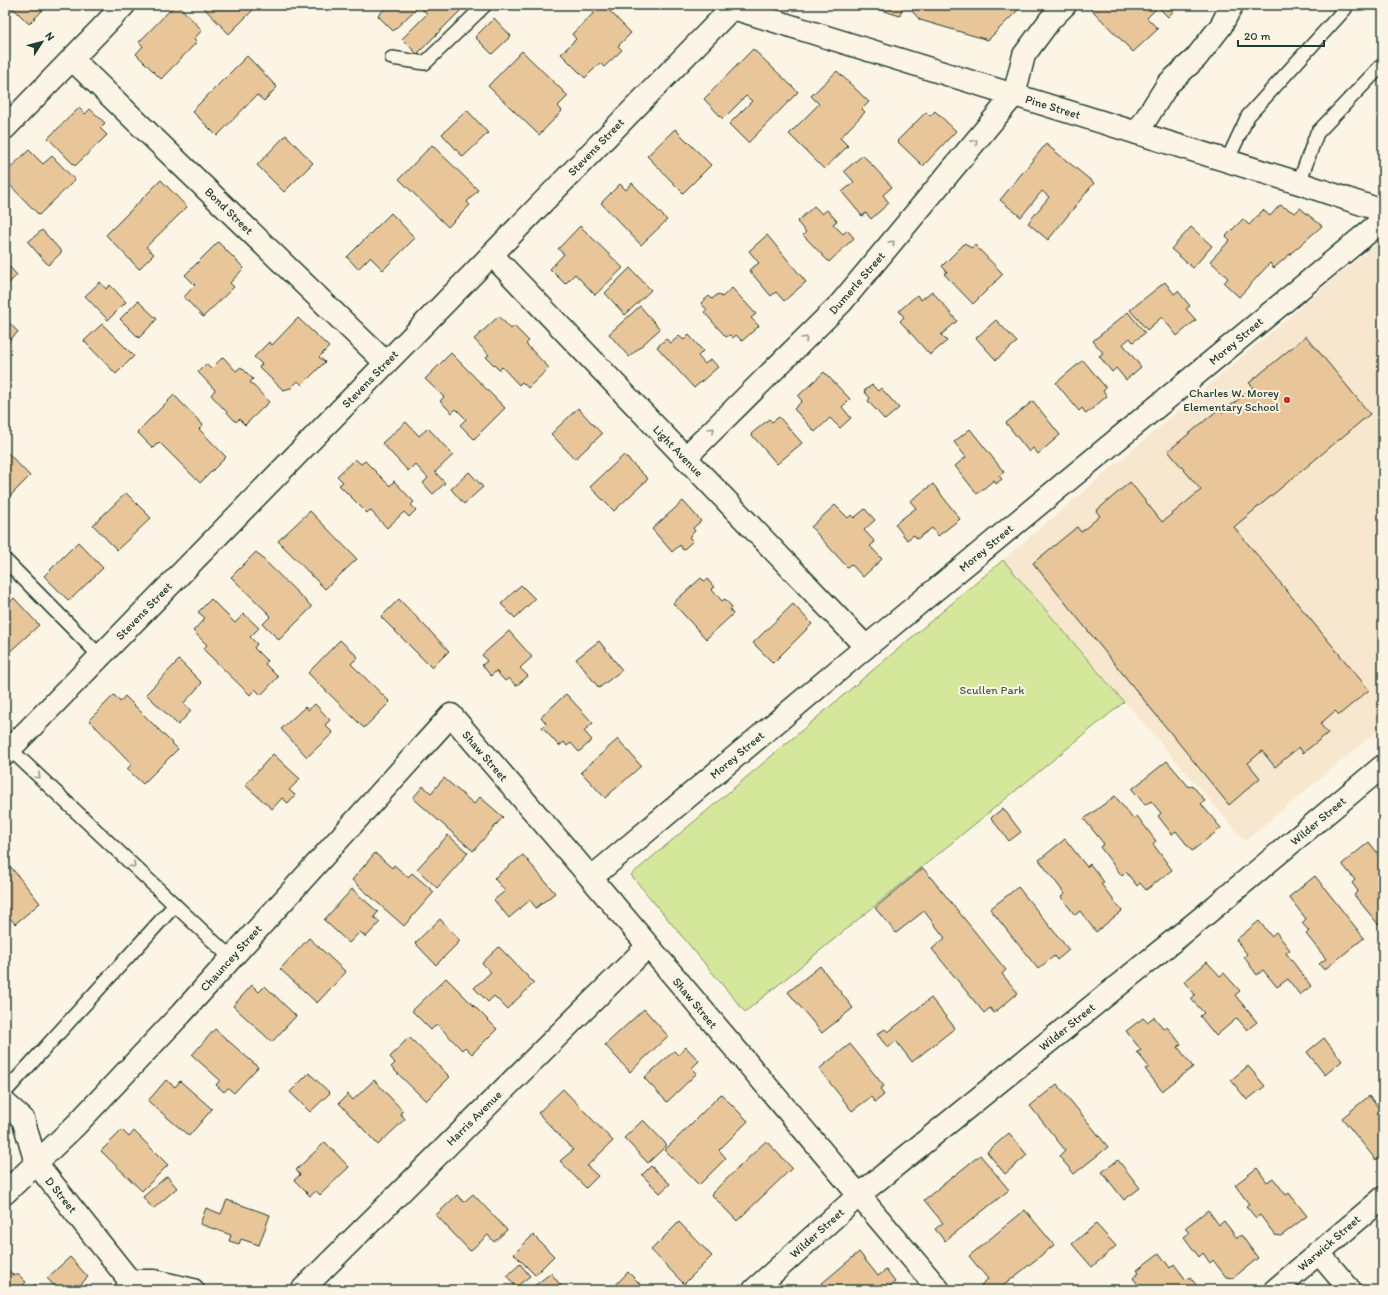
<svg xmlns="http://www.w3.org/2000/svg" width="1388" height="1295" font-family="Itim,sans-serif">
<rect width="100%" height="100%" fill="#fcf5e5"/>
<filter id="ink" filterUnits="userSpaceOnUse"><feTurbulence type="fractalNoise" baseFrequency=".025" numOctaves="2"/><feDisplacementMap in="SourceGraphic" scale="8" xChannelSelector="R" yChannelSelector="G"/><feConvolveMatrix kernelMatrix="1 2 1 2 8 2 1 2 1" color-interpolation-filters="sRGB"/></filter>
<g filter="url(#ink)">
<path fill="#f6e7ce" d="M1381,239H1383V726L1245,841L1003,560Z"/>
<path fill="#d4e79b" stroke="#7a9268" d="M1003,560L1124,702L745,1012L631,875Z"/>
<g fill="#e8c699" stroke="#1f3d34">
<path d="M5,5H48L29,24L13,8L8,13L5,10Z"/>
<path d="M175,5H178L202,30L194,39L197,42L161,79L136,54L143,46L139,42Z"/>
<path d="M201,5H251L254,9L229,34Z"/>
<path d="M388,5H466L417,54L402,39L427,14L419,6L393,31L378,16Z"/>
<path d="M602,5H604L631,33L618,46L622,50L604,67L600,63L585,78L561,54L576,39L572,34Z"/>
<path d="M866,5H903L900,16Z"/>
<path d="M919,5H1019L1021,7L988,40L920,20L912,11Z"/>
<path d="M1091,5H1177L1178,6L1168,17L1158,7L1147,18L1158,29L1133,52L1089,7Z"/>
<path d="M494,18L511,36L492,54L475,37Z"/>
<path d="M753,49L798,92L748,143L729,124L752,101L746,96L723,119L704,99Z"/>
<path d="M522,51L568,96L558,106L562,111L539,135L488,86Z"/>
<path d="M247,56L277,87L264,101L257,95L217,136L192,111Z"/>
<path d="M837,71L869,102L862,109L865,112L840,138L848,146L824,169L789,134L819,104L811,96Z"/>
<path d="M79,108L85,114L90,109L105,123L100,128L107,135L75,166L48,138Z"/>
<path d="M467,110L488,133L463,157L442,134Z"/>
<path d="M935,111L956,131L923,166L897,141L926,112L930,116Z"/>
<path d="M675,129L711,165L683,193L647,156Z"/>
<path d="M286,135L313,163L284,192L257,165Z"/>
<path d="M1046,144L1094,183L1048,240L1028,223L1049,197L1042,191L1021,217L1000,200Z"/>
<path d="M432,145L478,190L467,202L470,205L448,227L399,179Z"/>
<path d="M29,150L43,164L52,156L75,180L39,215L5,180V173Z"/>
<path d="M863,155L892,187L883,195L889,203L871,219L866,213L862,216L842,192L854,182L844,171Z"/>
<path d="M161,180L187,207L146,247L154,254L139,269L106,235Z"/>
<path d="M632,183L667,220L641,245L601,203L620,184L626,190Z"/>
<path d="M1280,205L1295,213L1300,208L1322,226L1274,268L1270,263L1239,297L1224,283L1228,278L1210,261L1230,240L1226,236L1243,219L1249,225L1263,210L1270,216Z"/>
<path d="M814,206L822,214L827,210L837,221L833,224L843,234L847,230L854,238L829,262L803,235L806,232L797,222Z"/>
<path d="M391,213L415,238L383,270L370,257L358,269L347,257Z"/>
<path d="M580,226L623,268L595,295L575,274L565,284L550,269L564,254L558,249Z"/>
<path d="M1191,227L1212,246L1193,268L1171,249Z"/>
<path d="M42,230L62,252L48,265L28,242Z"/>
<path d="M767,235L806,282L784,301L776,292L771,296L749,270L759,263L749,251Z"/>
<path d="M218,242L244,268L230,283L234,287L203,317L184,297L195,285L185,275Z"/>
<path d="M965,243L971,248L975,245L1003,274L973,304L944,274L947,272L942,266Z"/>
<path d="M5,262L17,275L5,287Z"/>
<path d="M630,268L651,290L625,315L605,293Z"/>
<path d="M100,282L106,289L110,285L126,302L108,320L85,296Z"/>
<path d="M1165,282L1174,294L1178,291L1190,306L1186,309L1196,320L1177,336L1162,317L1147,330L1130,310Z"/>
<path d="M732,288L756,314L751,318L759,326L742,341L736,335L733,338L730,335L726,337L704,312L707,310L701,303L709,296L712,299L718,294L722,297Z"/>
<path d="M932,291L957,321L941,335L947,341L930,355L900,321L904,317L899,311L917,295L921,300Z"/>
<path d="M138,301L157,319L139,338L120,319Z"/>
<path d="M640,306L660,329L629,357L609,334Z"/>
<path d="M1128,312L1145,333L1133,342L1130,338L1123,344L1141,367L1126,380L1116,368L1112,372L1099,356L1103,353L1093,341Z"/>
<path d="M499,316L511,329L514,326L529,341L526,344L549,368L528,388L522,382L519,385L502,367L499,370L486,357L489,355L474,339Z"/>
<path d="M5,318L18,332L5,344Z"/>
<path d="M298,318L329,347L319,357L325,362L302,385L298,381L291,388L283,390L259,367L262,364L254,357L269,342L272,345Z"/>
<path d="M996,320L1017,342L996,360L976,338Z"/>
<path d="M102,324L134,356L116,374L84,341Z"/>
<path d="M689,335L703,351L698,356L705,364L711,359L718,367L694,388L657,347L666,339L671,343L679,336L684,340Z"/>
<path d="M1306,336L1370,414L1234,527L1369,690L1339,715L1335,711L1320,724L1328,733L1303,753L1299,747L1275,767L1262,751L1248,763L1260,778L1229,805L1033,563L1077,527L1081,532L1100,516L1096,511L1130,482L1162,522L1201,490L1168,451L1219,409L1222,413L1253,387L1249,383Z"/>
<path d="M451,353L505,408L474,439L460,425L466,419L456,409L452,413L440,401L444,397L425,379Z"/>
<path d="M223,357L236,371L241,367L253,379L250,382L269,402L245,425L239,419L236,422L211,395L215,390L198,372L206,364L211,369Z"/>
<path d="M1083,360L1106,388L1103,391L1107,396L1086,414L1082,408L1079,411L1056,383Z"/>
<path d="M824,372L850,399L842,407L851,418L840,428L830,418L815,432L794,409L802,401L798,396Z"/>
<path d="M872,385L878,391L881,388L899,408L885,420L868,401L870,398L864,391Z"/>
<path d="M174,395L203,425L199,429L226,457L200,483L159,442L153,448L137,432Z"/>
<path d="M1033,401L1060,435L1038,454L1033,448L1029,452L1006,423Z"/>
<path d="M578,408L602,434L575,459L551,434Z"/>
<path d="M779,417L802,443L777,464L751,434L769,419L772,422Z"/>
<path d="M406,422L419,436L428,428L453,455L435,472L445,483L433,494L423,483L428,478L415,464L408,471L382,443Z"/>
<path d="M970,429L1004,472L999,476L1002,479L996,484L994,480L977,494L955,466L966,457L954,442Z"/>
<path d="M5,450L30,476L7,499L11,503L5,508Z"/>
<path d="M624,455L648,479L614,511L590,487Z"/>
<path d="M355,459L361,464L365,461L390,486L394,481L414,502L411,505L416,510L409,517L404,512L387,528L370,510L367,513L339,485L343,482L337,476Z"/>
<path d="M469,472L483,487L464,504L451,489Z"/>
<path d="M933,484L960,519L938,536L932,528L917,539L914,535L907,540L895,524L916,508L910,501Z"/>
<path d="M126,493L151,518L117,550L93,525Z"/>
<path d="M683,501L701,521L693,528L695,531L689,537L693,541L683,550L680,545L672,552L652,529Z"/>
<path d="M835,505L848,518L851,515L854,518L865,509L875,520L864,530L875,542L870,546L882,559L863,577L851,564L847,567L811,527Z"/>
<path d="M310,511L357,559L325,589L278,541Z"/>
<path d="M78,542L103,568L69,601L44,576Z"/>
<path d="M256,552L312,607L279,640L263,624L271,616L231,577Z"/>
<path d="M701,578L704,581L707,579L714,587L711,589L722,601L725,599L732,607L730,610L733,614L706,639L673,603Z"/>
<path d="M521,585L535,599L515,618L501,604Z"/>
<path d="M14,598L39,625L5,656V607Z"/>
<path d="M211,599L235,623L244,614L259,628L250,637L257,644L254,648L267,661L265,664L278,677L261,695L255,689L250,695L203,649L207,645L193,631L205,618L198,612Z"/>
<path d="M399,599L449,651L432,668L381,617Z"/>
<path d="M793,604L812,624L773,663L753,643Z"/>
<path d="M509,631L532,657L520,668L528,676L516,686L509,678L505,681L496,671L491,676L482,665L487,661L482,655Z"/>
<path d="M340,640L358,657L351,664L390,702L364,728L308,673Z"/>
<path d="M599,641L622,670L599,688L576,659Z"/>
<path d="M179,660L202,683L184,703L191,711L178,725L146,694Z"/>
<path d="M566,694L593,723L584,731L592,740L579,752L571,743L567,746L564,742L559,746L542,727L546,723L541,717Z"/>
<path d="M114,695L120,702L125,696L178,749L143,784L127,769L132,764L89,720Z"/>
<path d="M315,704L330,720L325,725L333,733L307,757L281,729L305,707L308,710Z"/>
<path d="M618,739L641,766L605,798L581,772Z"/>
<path d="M273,754L300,779L289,790L295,795L288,803L282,798L272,809L245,785Z"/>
<path d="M1167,761L1189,787L1192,785L1205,801L1201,804L1221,828L1192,851L1176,831L1172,834L1158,816L1161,813L1151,801L1145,805L1132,789Z"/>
<path d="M444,778L474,804L480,797L503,817L473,851L413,798L423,786L431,793Z"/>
<path d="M1115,796L1133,819L1137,816L1156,841L1153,844L1172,870L1146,890L1140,883L1137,886L1126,872L1122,876L1100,847L1104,844L1084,819Z"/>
<path d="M1003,808L1021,832L1009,841L991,818Z"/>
<path d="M448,835L468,853L437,888L417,869Z"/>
<path d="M1065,839L1087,867L1090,864L1104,882L1101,884L1122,911L1096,932L1080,911L1075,915L1061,897L1065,894L1039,860Z"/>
<path d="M1369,842L1383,860V920L1378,924L1354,895L1358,891L1352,883L1355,880L1342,864Z"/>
<path d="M375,853L392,868L394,865L408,877L412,873L434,892L404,926L352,880Z"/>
<path d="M523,855L555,893L536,908L530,900L509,918L494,900L505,891L494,878Z"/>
<path d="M5,860L40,903L15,924L8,916L5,918Z"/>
<path d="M923,868L1006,970L1002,974L1018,993L994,1013L990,1008L984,1013L932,949L945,938L924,911L896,933L875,908Z"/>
<path d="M1315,876L1364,938L1324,970L1319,964L1326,959L1306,934L1309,931L1302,923L1306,919L1289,897Z"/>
<path d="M1018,887L1069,950L1057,960L1054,956L1038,969L990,909Z"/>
<path d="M352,889L378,912L374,917L380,922L366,937L360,932L349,943L324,920Z"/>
<path d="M440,919L460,941L436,965L415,943Z"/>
<path d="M1259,921L1271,936L1276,932L1290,950L1286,953L1311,986L1300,995L1288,979L1277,987L1263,970L1257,975L1244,957L1247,954L1236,940Z"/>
<path d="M309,938L346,972L317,1003L280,969Z"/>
<path d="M499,947L534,983L507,1009L494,996L488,1002L474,988L491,972L482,963Z"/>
<path d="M1207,962L1220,976L1224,973L1240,991L1235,995L1257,1022L1247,1030L1237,1018L1216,1036L1200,1016L1204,1013L1191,999L1195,995L1184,982Z"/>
<path d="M820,966L853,1008L822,1033L788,992Z"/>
<path d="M446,978L497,1029L472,1054L465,1047L462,1050L437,1024L431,1030L412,1011Z"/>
<path d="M252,985L259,992L265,986L296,1016L272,1042L233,1006Z"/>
<path d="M931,998L955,1028L912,1062L896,1041L888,1048L877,1034L885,1029L888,1032Z"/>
<path d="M644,1009L668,1036L630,1072L605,1045Z"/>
<path d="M1154,1017L1164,1029L1167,1027L1181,1044L1178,1047L1193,1067L1162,1091L1145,1069L1149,1067L1137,1052L1141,1050L1126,1031L1143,1018L1147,1022Z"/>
<path d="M215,1029L258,1067L234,1093L228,1088L224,1092L216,1085L220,1080L192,1055Z"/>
<path d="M409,1037L450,1077L426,1101L391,1067L395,1063L390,1057Z"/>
<path d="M1324,1038L1342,1061L1325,1075L1307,1052Z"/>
<path d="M850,1044L884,1086L880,1089L884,1095L875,1102L871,1097L852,1111L819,1069Z"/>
<path d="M686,1047L699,1061L692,1068L697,1073L667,1102L644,1078L674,1051L678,1055Z"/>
<path d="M1248,1066L1265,1086L1247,1100L1231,1080Z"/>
<path d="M309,1073L330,1093L310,1112L290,1092Z"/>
<path d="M166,1080L175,1087L180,1081L212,1109L189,1136L148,1101Z"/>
<path d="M374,1080L403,1111L400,1113L405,1119L378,1145L339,1103L348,1094L353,1100Z"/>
<path d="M1057,1084L1108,1147L1074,1174L1059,1156L1065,1150L1030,1106Z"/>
<path d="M563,1089L613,1141L587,1166L598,1176L586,1188L560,1161L573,1150L538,1113Z"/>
<path d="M721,1094L748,1121L719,1150L726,1158L699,1185L665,1150Z"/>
<path d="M1369,1096L1383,1113V1154L1376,1160L1342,1118Z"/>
<path d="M643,1120L667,1145L648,1163L624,1138Z"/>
<path d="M122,1130L129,1137L134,1131L168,1165L142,1191L101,1151Z"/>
<path d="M1009,1133L1027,1155L1005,1174L987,1152Z"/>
<path d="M766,1141L792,1168L737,1221L711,1194Z"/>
<path d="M325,1142L349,1167L320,1195L316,1191L310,1196L294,1180L300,1175L296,1170Z"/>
<path d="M980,1155L1009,1190L945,1241L935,1229L943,1223L924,1200Z"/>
<path d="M1118,1160L1140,1188L1124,1200L1102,1172Z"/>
<path d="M651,1166L670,1184L660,1193L642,1175Z"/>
<path d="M1257,1168L1267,1182L1273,1178L1286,1195L1289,1193L1307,1216L1281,1236L1275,1235L1260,1215L1256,1218L1246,1206L1249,1204L1235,1185Z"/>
<path d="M167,1176L177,1188L153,1209L143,1197Z"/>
<path d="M473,1194L507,1230L494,1242L488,1235L470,1251L436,1215L457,1195L464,1202Z"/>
<path d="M227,1200L270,1215L259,1245L241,1239L239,1244L229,1241L231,1235L200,1224L206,1208L221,1214Z"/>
<path d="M1025,1210L1054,1245L998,1290H985L981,1285L988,1279L969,1256Z"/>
<path d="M1208,1210L1219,1225L1224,1221L1237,1238L1241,1235L1258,1258L1233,1278L1226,1277L1213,1260L1210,1263L1203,1253L1199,1257L1184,1237L1189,1233L1185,1228Z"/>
<path d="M679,1222L712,1256L684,1284L651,1250Z"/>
<path d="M1096,1224L1116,1246L1092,1267L1072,1244Z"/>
<path d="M533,1235L554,1256L535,1275L514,1254Z"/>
<path d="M859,1252L878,1276L886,1270L895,1282L886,1290H814Z"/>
<path d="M1159,1253L1170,1268L1174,1264L1186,1280L1190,1277L1200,1290H1142L1133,1278L1139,1273L1137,1270Z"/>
<path d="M70,1257L88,1277L75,1290H58L47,1278Z"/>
<path d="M520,1264L530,1276L516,1287L507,1276Z"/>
<path d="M5,1267L13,1275H19L26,1282L23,1285L27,1290H5Z"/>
<path d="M628,1272L646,1290H611Z"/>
<path d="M551,1273L564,1290H529Z"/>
<path d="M35,1284L41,1290H29Z"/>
</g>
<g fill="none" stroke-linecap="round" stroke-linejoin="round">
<g stroke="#1f3d34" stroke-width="16">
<g id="lane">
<path d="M392,58L425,63L485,5"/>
<path d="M1227,161L1248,116L1345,9"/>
<path d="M1299,183L1317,133L1383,64"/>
<path d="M5,560L100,656"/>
<path d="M10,749L231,958"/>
<path d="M5,1092L175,905"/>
</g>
</g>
<g stroke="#1f3d34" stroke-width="25">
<g id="street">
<path d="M72,59L386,363"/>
<path d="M5,128L124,5"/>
<path d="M1137,133L1168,84L1196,58L1221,26L1232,5"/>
<path d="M492,255L866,647"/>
<path d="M685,458L841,303L1014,95L1024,55L1050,20L1065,5"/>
<path d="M591,878L866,647L1383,220"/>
<path d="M5,1103L23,1119L36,1163L130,1281L126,1290"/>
<path d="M5,1193L76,1125L181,1014L451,715L591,878L939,1290"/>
<path d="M1318,1252L1350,1290"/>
<path d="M130,1281H154L193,1290"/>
<path d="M302,1290L647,947"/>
<path d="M1275,1290L1383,1198"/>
</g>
</g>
<g stroke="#1f3d34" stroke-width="25">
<g id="secondary">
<path d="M723,5L1299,183L1383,211"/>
<path d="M5,754L735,5"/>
<path d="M754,1290L859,1195L1199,920L1383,766"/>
</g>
</g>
<use href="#lane" stroke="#fcf5e5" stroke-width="13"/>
<use href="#street" stroke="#fcf5e5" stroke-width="22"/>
<use href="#secondary" stroke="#fcf5e5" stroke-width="22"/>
</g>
<defs><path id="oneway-chevron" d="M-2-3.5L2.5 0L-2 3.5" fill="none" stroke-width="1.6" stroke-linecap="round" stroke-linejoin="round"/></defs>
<g stroke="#8e998c">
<use href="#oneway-chevron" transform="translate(975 142) rotate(-50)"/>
<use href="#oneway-chevron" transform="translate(892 243) rotate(-50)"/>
<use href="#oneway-chevron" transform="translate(805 339) rotate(-45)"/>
<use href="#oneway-chevron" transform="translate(712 430) rotate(-45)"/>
<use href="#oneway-chevron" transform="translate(38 776) rotate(43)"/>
<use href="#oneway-chevron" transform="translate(133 865) rotate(43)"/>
</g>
</g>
<circle fill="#c8321e" stroke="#fcf5e5" stroke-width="1.5" cx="1287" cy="400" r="4"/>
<g text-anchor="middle" stroke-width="4" stroke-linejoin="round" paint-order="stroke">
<g font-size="12" fill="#1f3d34" stroke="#fcf5e5">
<text transform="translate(1053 107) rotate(17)" y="4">Pine Street</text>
<text transform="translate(596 147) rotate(-46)" y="4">Stevens Street</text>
<text transform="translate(229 211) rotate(44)" y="4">Bond Street</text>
<text transform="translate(857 283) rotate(-49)" y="4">Dumerle Street</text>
<text transform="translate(1236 341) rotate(-40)" y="4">Morey Street</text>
<text transform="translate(370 379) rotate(-46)" y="4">Stevens Street</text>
<text transform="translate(678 451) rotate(46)" y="4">Light Avenue</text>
<text transform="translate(986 548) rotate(-40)" y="4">Morey Street</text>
<text transform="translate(144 611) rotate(-46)" y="4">Stevens Street</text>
<text transform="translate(737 755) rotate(-40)" y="4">Morey Street</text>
<text transform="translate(485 756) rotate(49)" y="4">Shaw Street</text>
<text transform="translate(1318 821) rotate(-40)" y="4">Wilder Street</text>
<text transform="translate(231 958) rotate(-48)" y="4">Chauncey Street</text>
<text transform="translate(695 1003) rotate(50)" y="4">Shaw Street</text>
<text transform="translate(1067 1027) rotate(-39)" y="4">Wilder Street</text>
<text transform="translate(474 1118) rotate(-45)" y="4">Harris Avenue</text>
<text transform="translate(61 1195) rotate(51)" y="4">D Street</text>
<text transform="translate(817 1233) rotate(-42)" y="4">Wilder Street</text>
<text transform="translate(1329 1243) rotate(-41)" y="4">Warwick Street</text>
</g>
<g font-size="12" fill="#1f3d34" stroke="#fcf5e5" text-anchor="end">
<text x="1279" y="397">Charles W. Morey<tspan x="1279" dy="14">Elementary School</tspan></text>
</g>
<g font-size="12" fill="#435f49" stroke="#fcf5e5">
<text x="992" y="694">Scullen Park</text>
</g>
</g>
<rect width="1388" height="1295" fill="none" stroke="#fcf5e5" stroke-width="20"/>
<rect x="10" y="10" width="1368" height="1275" fill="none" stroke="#1f3d34" stroke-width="1.5" filter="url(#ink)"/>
<g transform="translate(42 42) rotate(54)" stroke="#fcf5e5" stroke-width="3" paint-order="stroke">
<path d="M0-3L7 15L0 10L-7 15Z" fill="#1f3d34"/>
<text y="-6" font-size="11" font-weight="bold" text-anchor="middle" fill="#1f3d34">N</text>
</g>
<path d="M1238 40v6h86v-6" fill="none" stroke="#1f3d34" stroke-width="2"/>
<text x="1244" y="40" font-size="12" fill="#1f3d34" stroke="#fcf5e5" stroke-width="3" paint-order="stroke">20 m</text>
</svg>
